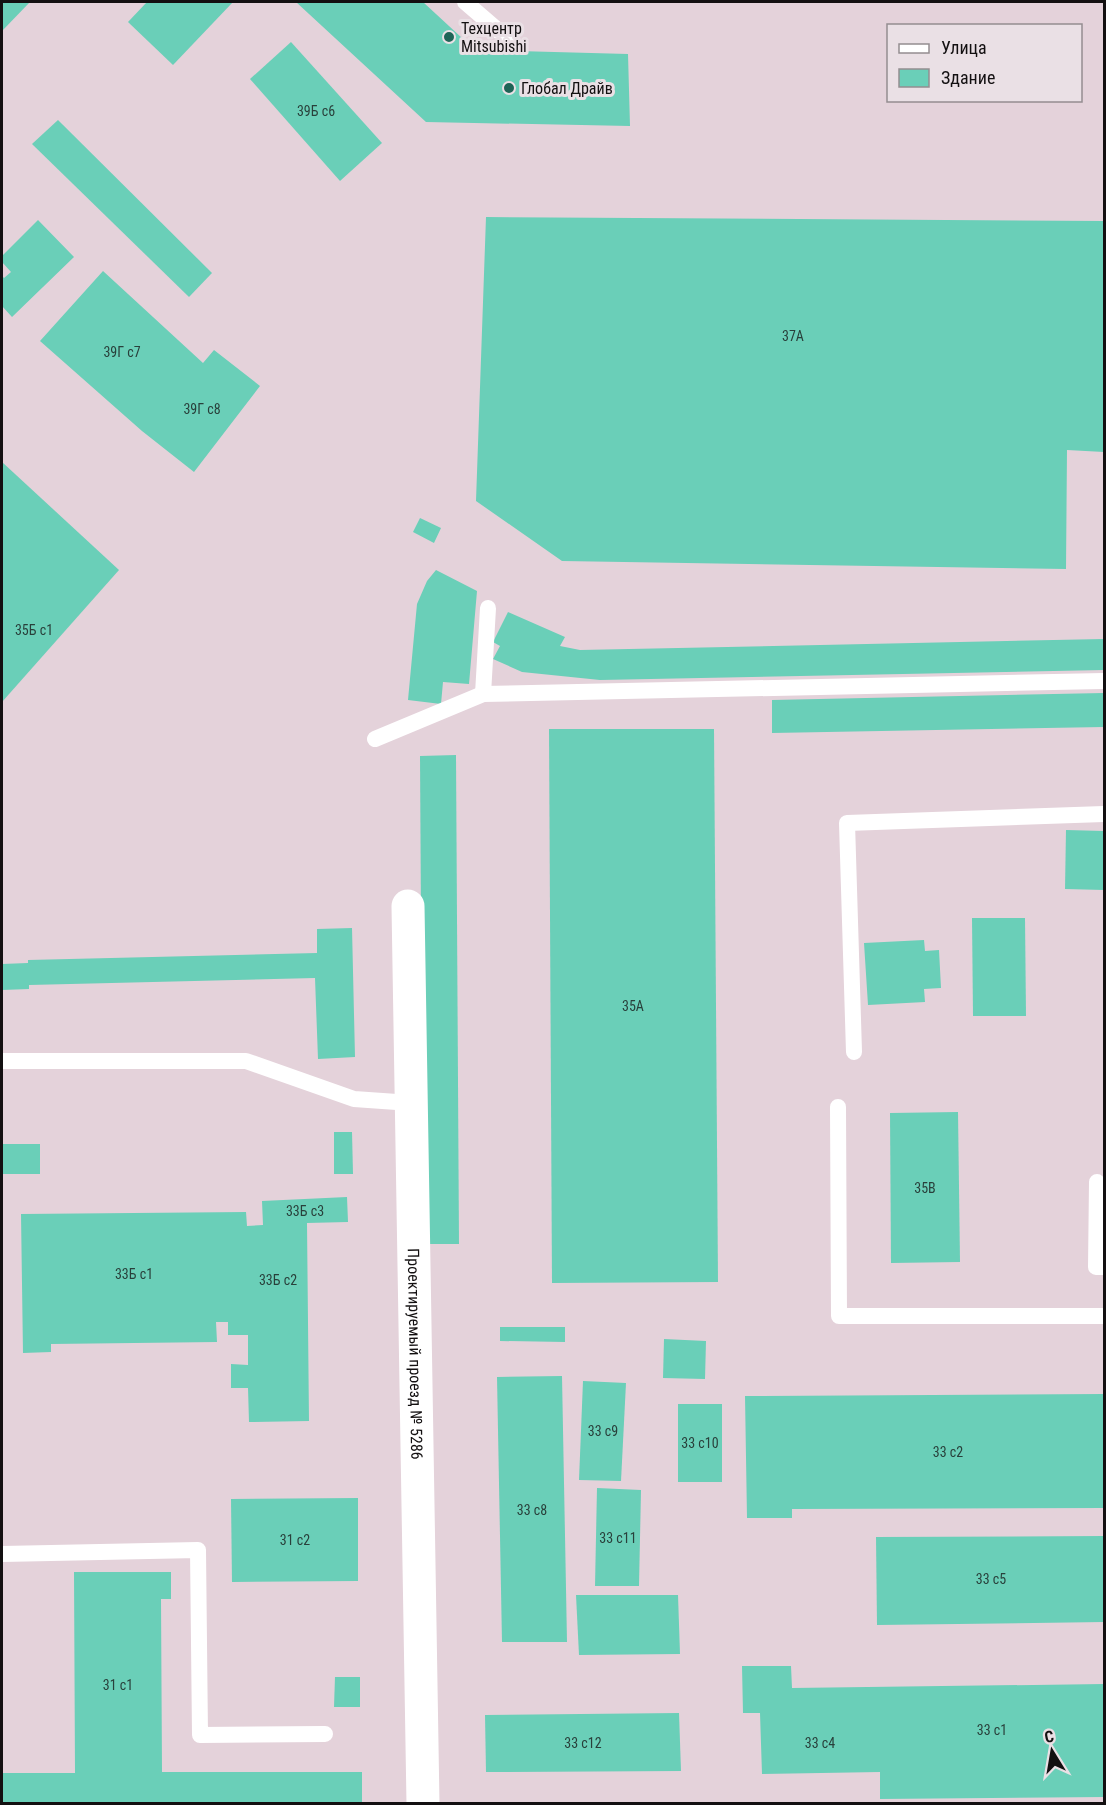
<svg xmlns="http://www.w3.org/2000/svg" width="1106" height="1805" font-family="'Roboto Condensed',sans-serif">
<rect width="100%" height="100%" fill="#eae0e5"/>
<path fill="#e4d2da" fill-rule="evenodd" d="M2,2H1104V1803H2ZM888,26H1080V100H888Z"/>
<g fill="#6acfb8">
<path d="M2,2H30L2,31Z"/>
<path d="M147,2H233L173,65L128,22Z"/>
<path d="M296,2H423L475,50L628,54L630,126L426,122Z"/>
<path d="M291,42L382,143L340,181L250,79Z"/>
<path d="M58,120L212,273L189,297L32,144Z"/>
<path d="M486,217L1104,221V452L1067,450L1066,569L562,561L476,501Z"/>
<path d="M38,220L74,257L12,317L2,306V276L4,278L11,272L2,262V256Z"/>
<path d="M103,271L203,363L214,350L260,386L194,472L142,431L40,341Z"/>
<path d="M2,462L119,570L2,702Z"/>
<path d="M420,518L441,528L434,543L413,532Z"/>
<path d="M436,570L477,591L469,684L443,682L441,704L408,700L417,604L427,581Z"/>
<path d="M508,612L565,637L560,646L580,650L1104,639V670L600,680L522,672L493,659L500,646L493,642Z"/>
<path d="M1104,693V727L772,733V700Z"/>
<path d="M549,729H714L718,1282L552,1283Z"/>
<path d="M456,755L459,1244H423L420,756Z"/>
<path d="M1066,830L1104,831V890L1065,889Z"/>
<path d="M972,918H1025L1026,1016H973Z"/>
<path d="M352,928L355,1057L318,1059L315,978L29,985V989L2,990V964L28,963V960L317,953V929Z"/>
<path d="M924,940L925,951L939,950L941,988L924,989L925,1002L868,1005L864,943Z"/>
<path d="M958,1112L960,1262L891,1263L890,1113Z"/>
<path d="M334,1132H352L353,1174H334Z"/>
<rect x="2" y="1144" width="38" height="30"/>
<path d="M347,1197L348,1222L307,1223L309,1421L249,1422L248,1388H231V1364L248,1365V1335H228V1322H216L217,1342L51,1344V1352L23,1353L21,1214L246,1212L247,1226L263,1225L262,1201Z"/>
<path d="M500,1327H565V1342L500,1341Z"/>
<path d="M664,1339L706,1341L705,1379L663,1378Z"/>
<path d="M562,1376L567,1642H502L497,1377Z"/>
<path d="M583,1381L626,1383L621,1481L579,1480Z"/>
<path d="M1104,1394V1508L792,1509V1518H747L745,1396Z"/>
<rect x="678" y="1404" width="44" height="78"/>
<path d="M597,1488L641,1490L639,1586H595Z"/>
<path d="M358,1498V1581L232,1582L231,1499Z"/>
<path d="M1104,1536V1622L877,1625L876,1537Z"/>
<path d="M74,1572H171V1599H161L162,1772H362V1804H3V1773H75Z"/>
<path d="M576,1595H678L680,1654L579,1655Z"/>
<path d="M742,1666H791L792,1688L1104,1684V1797L880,1799V1772L762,1774L760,1713H743Z"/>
<path d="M335,1677H360V1707H334Z"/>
<path d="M679,1713L681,1771L486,1772L485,1715Z"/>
</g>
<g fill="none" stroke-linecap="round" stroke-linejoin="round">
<g stroke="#fff" stroke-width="16">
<path d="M465,2L508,39"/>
<path d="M483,694L488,608"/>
<path d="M375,739L483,694L1104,681"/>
<path d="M854,1052L847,823L1104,814"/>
<path d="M2,1061H246L354,1099L411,1103"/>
<path d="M838,1107L839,1316H1104"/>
<path d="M1097,1182L1096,1267H1104"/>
<path d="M2,1554L198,1550L200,1735L325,1734"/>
</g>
<path stroke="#fff" stroke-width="33" id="s1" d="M408,906L423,1804"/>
</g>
<g fill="#1e6456" stroke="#eae0e5" stroke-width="2">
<circle cx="449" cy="37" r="6"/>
<circle cx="509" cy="88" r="6"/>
</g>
<g text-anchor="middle" stroke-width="6" stroke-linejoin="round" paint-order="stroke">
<g font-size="14" fill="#29403b">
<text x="316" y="116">39Б с6</text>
<text x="793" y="341">37А</text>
<text x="122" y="357">39Г с7</text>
<text x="202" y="414">39Г с8</text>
<text x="34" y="635">35Б с1</text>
<text x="633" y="1011">35А</text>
<text x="925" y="1193">35В</text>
<text x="305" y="1216">33Б с3</text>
<text x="134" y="1279">33Б с1</text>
<text x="278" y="1285">33Б с2</text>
<text x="603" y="1436">33 с9</text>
<text x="700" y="1448">33 с10</text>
<text x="948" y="1457">33 с2</text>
<text x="532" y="1515">33 с8</text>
<text x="618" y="1543">33 с11</text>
<text x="295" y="1545">31 с2</text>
<text x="991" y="1584">33 с5</text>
<text x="118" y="1690">31 с1</text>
<text x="992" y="1735">33 с1</text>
<text x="583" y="1748">33 с12</text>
<text x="820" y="1748">33 с4</text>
</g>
<g font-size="16" fill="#131011" stroke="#eae0e5" text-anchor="start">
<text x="461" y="34">Техцентр<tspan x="461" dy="18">Mitsubishi</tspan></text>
<text x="521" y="94">Глобал Драйв</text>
</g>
<g font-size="16" fill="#131011" stroke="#eae0e5">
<text dy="6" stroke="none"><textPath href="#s1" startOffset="448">Проектируемый проезд № 5286</textPath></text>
</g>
</g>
<rect width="1106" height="1805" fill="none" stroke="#131011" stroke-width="6"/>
<rect x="887" y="24" width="195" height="78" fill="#eae0e5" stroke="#948d90" stroke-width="1.5"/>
<rect x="899" y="44" width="30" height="9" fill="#ffffff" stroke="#948d90" stroke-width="1.5"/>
<text x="941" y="54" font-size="18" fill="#131011">Улица</text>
<rect x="899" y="69" width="30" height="18" fill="#6acfb8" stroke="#948d90" stroke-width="1.5"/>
<text x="941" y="84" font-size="18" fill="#131011">Здание</text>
<g transform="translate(1052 1751) rotate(349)" stroke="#eae0e5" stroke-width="4.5" paint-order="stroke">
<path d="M0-4.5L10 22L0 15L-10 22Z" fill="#131011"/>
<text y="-9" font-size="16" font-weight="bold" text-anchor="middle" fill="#131011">С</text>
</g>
</svg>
